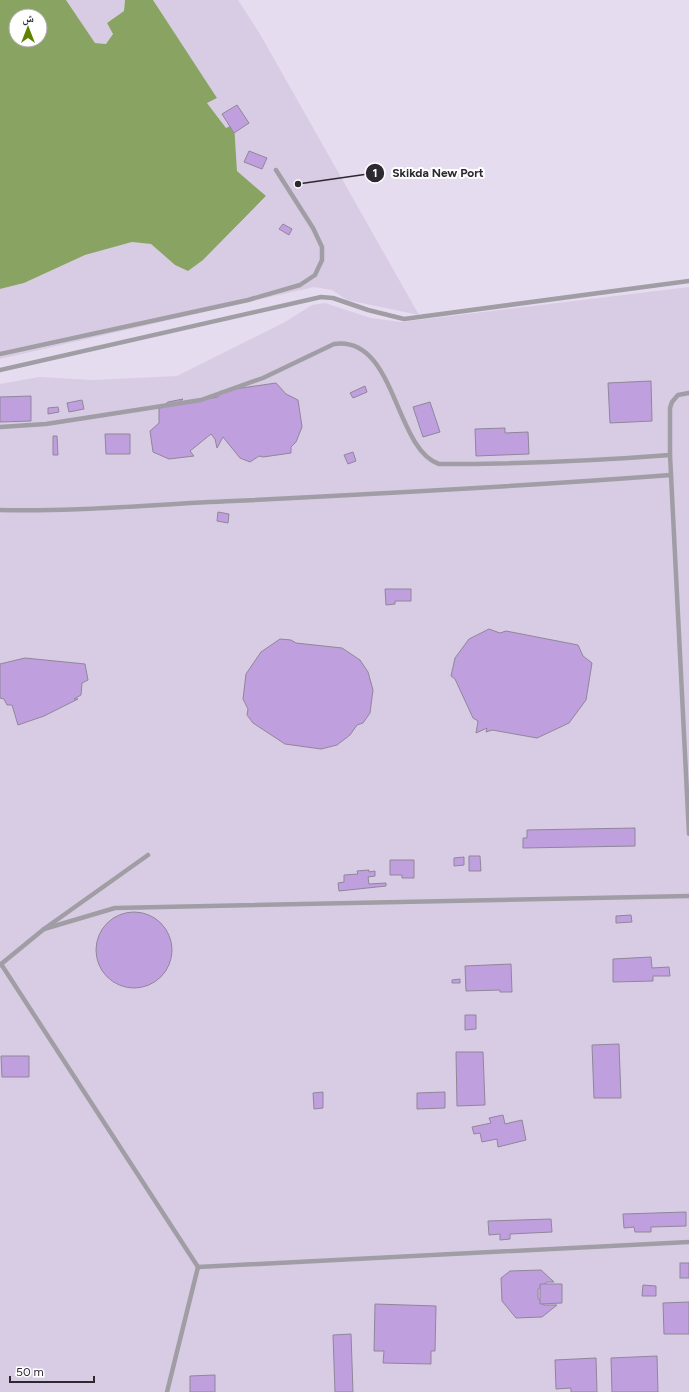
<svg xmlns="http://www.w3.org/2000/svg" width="689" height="1392" font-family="Figtree,'Noto Naskh Arabic',sans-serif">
<rect width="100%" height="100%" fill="#e6dcef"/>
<g fill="#d8cce4">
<path d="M66,0H125L124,11L107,23L113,34L107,44L95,43Z"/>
<path d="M153,0H238L260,34L419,315L347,300L332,290L314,287L0,359V289L24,283L85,255L132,242L151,244L175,265L188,270L203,260L266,197L237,171L233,124L226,128L207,103L217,98Z"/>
<path d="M689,287V1392H0V384L39,377L93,380L177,376L285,322L312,305L325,303L371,318L401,322Z"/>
</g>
<path fill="#89a462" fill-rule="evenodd" d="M0,0H66L95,43L106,44L113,34L107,23L124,11L125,0H153L217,98L207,103L226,128L234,124L237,171L266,196L203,260L188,271L175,265L151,244L132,242L85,255L24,283L0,289ZM16,16H40V40H16Z"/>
<g fill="#c09fdf" stroke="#8f8798">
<path d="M237,105L249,123L234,133L222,114Z"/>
<path d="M249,151L267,158L262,169L244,162Z"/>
<path d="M283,224L292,229L289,235L279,229Z"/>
<path d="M651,381L652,421L610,423L608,383Z"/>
<path d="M276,383L286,394L298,400L302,427L296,442L291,447V453L263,457L259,456L250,462L240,458L223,437L217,448L215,439L211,434L190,451L194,456L169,459L153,452L150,431L159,423V409L168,402L183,399L178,403L218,397L221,391Z"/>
<path d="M365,386L367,392L353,398L350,393Z"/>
<path d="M31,396V421L0,422V397Z"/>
<path d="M82,400L84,409L69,412L67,403Z"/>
<path d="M430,402L440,432L423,437L413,407Z"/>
<path d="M58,407L59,412L48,414V408Z"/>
<path d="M505,428V433L528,432L529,454L476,456L475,429Z"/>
<path d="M105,434H130V454H106Z"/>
<path d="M53,436H57L58,455H53Z"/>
<path d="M353,452L356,461L348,464L344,455Z"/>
<path d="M218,512L229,514L228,523L217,521Z"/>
<path d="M385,589H411V601H395V604L386,605Z"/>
<path d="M489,629L500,633L506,631L578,645L583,656L592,663L586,700L569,723L537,738L492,730L486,732L487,728L476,733L478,721L473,718L455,679L451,676L455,658L469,639Z"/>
<path d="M280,639L291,640L296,643L342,648L360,660L368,672L373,690L370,713L363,723L357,725L350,735L337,745L321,749L285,744L253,723L247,715L248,709L243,699L246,674L261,652Z"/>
<path d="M25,658L85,664L88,680L82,683L81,695L74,699H78L44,716L18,725L12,705H7L4,699L0,698V664Z"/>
<path d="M635,828V846L523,848V838H527V830Z"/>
<path d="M469,856H480L481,871H469Z"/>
<path d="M464,857V865L454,866V858Z"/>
<path d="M390,860H414V878H402V875H390Z"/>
<path d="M369,870V872L375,871V876L368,877L369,884L386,883V886L339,891L338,883L344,882V875L358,874L357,871Z"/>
<circle cx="134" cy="950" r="38"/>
<path d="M631,915L632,922L616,923V916Z"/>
<path d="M651,957L652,968L669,967L670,976H653V981L613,982V959Z"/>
<path d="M511,964L512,992H500V990L466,991L465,966Z"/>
<path d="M460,979V983H452V980Z"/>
<path d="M465,1015H476V1029L465,1030Z"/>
<path d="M619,1044L621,1098H594L592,1045Z"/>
<path d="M456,1052H483L485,1105L457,1106Z"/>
<path d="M1,1056H29V1077H2Z"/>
<path d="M323,1092V1108L314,1109L313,1093Z"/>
<path d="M445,1092V1108L417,1109V1093Z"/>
<path d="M503,1115L505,1124L522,1120L526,1140L498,1147L497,1139L482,1142L480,1133L474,1134L472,1127L491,1123L489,1118Z"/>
<path d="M686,1212V1226L651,1227V1232H635L634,1227L624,1228L623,1214Z"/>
<path d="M551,1219L552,1232L510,1234V1239L500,1240V1234L489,1235L488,1221Z"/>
<rect x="680" y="1263" width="9" height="15"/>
<path d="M541,1270L554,1282H547L538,1289V1298L544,1305H557L542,1317L516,1318L502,1301L501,1278L510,1271Z"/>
<path d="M540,1284H562V1303L540,1304Z"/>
<path d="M643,1285L656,1286V1296H642Z"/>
<path d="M689,1302V1334H664L663,1303Z"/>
<path d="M375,1304L436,1306L435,1351H431V1364L383,1363L384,1351H374Z"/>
<path d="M351,1334L353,1392H335L333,1335Z"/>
<path d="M657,1356L658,1392H612L611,1358Z"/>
<path d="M596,1358L597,1392H571V1388L556,1389L555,1360Z"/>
<path d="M215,1375V1392H190V1376Z"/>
</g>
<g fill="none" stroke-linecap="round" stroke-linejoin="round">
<g stroke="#a19da5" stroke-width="4.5">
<path d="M0,354L248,300L300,285L315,275L322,260V247L313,228L276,170"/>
<path d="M0,370L321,297L333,298L368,310L404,319L689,281"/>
<path d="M689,393L678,395L672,402L670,408V455L689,834"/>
<path d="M0,427L46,424L201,400L263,378L334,344C396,335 394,449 439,464C516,464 593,461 670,455"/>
<path d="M0,510C78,512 155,504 233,501C379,494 525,486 671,475"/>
<path d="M44,929L115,908L689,896"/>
<path d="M1,964L198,1267L167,1392"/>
<path d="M0,965L44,929L148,855"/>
<path d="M198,1267L689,1242"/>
</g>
</g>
<path fill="none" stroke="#2d2930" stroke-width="1.5" d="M298 184L375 173"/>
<g fill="#2d2930" stroke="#fff" stroke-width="1.5">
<circle cx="298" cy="184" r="4"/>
<circle cx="375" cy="173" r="10"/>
</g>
<g font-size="12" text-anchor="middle" font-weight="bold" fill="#fff">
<text x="375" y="177">1</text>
</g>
<g font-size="12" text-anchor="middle" font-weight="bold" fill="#2d2930" stroke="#fff" stroke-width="4" stroke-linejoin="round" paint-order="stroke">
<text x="438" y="177">Skikda New Port</text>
</g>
<g transform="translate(28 28)"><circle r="19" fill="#ffffff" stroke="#aba9ac"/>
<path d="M0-3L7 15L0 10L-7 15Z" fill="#5e8200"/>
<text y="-6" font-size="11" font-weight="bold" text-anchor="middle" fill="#2d2930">ش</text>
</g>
<path d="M10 1376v6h84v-6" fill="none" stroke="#2d2930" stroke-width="2"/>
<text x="16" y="1376" font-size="12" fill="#2d2930" stroke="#ffffff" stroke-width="3" paint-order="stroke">50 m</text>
</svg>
